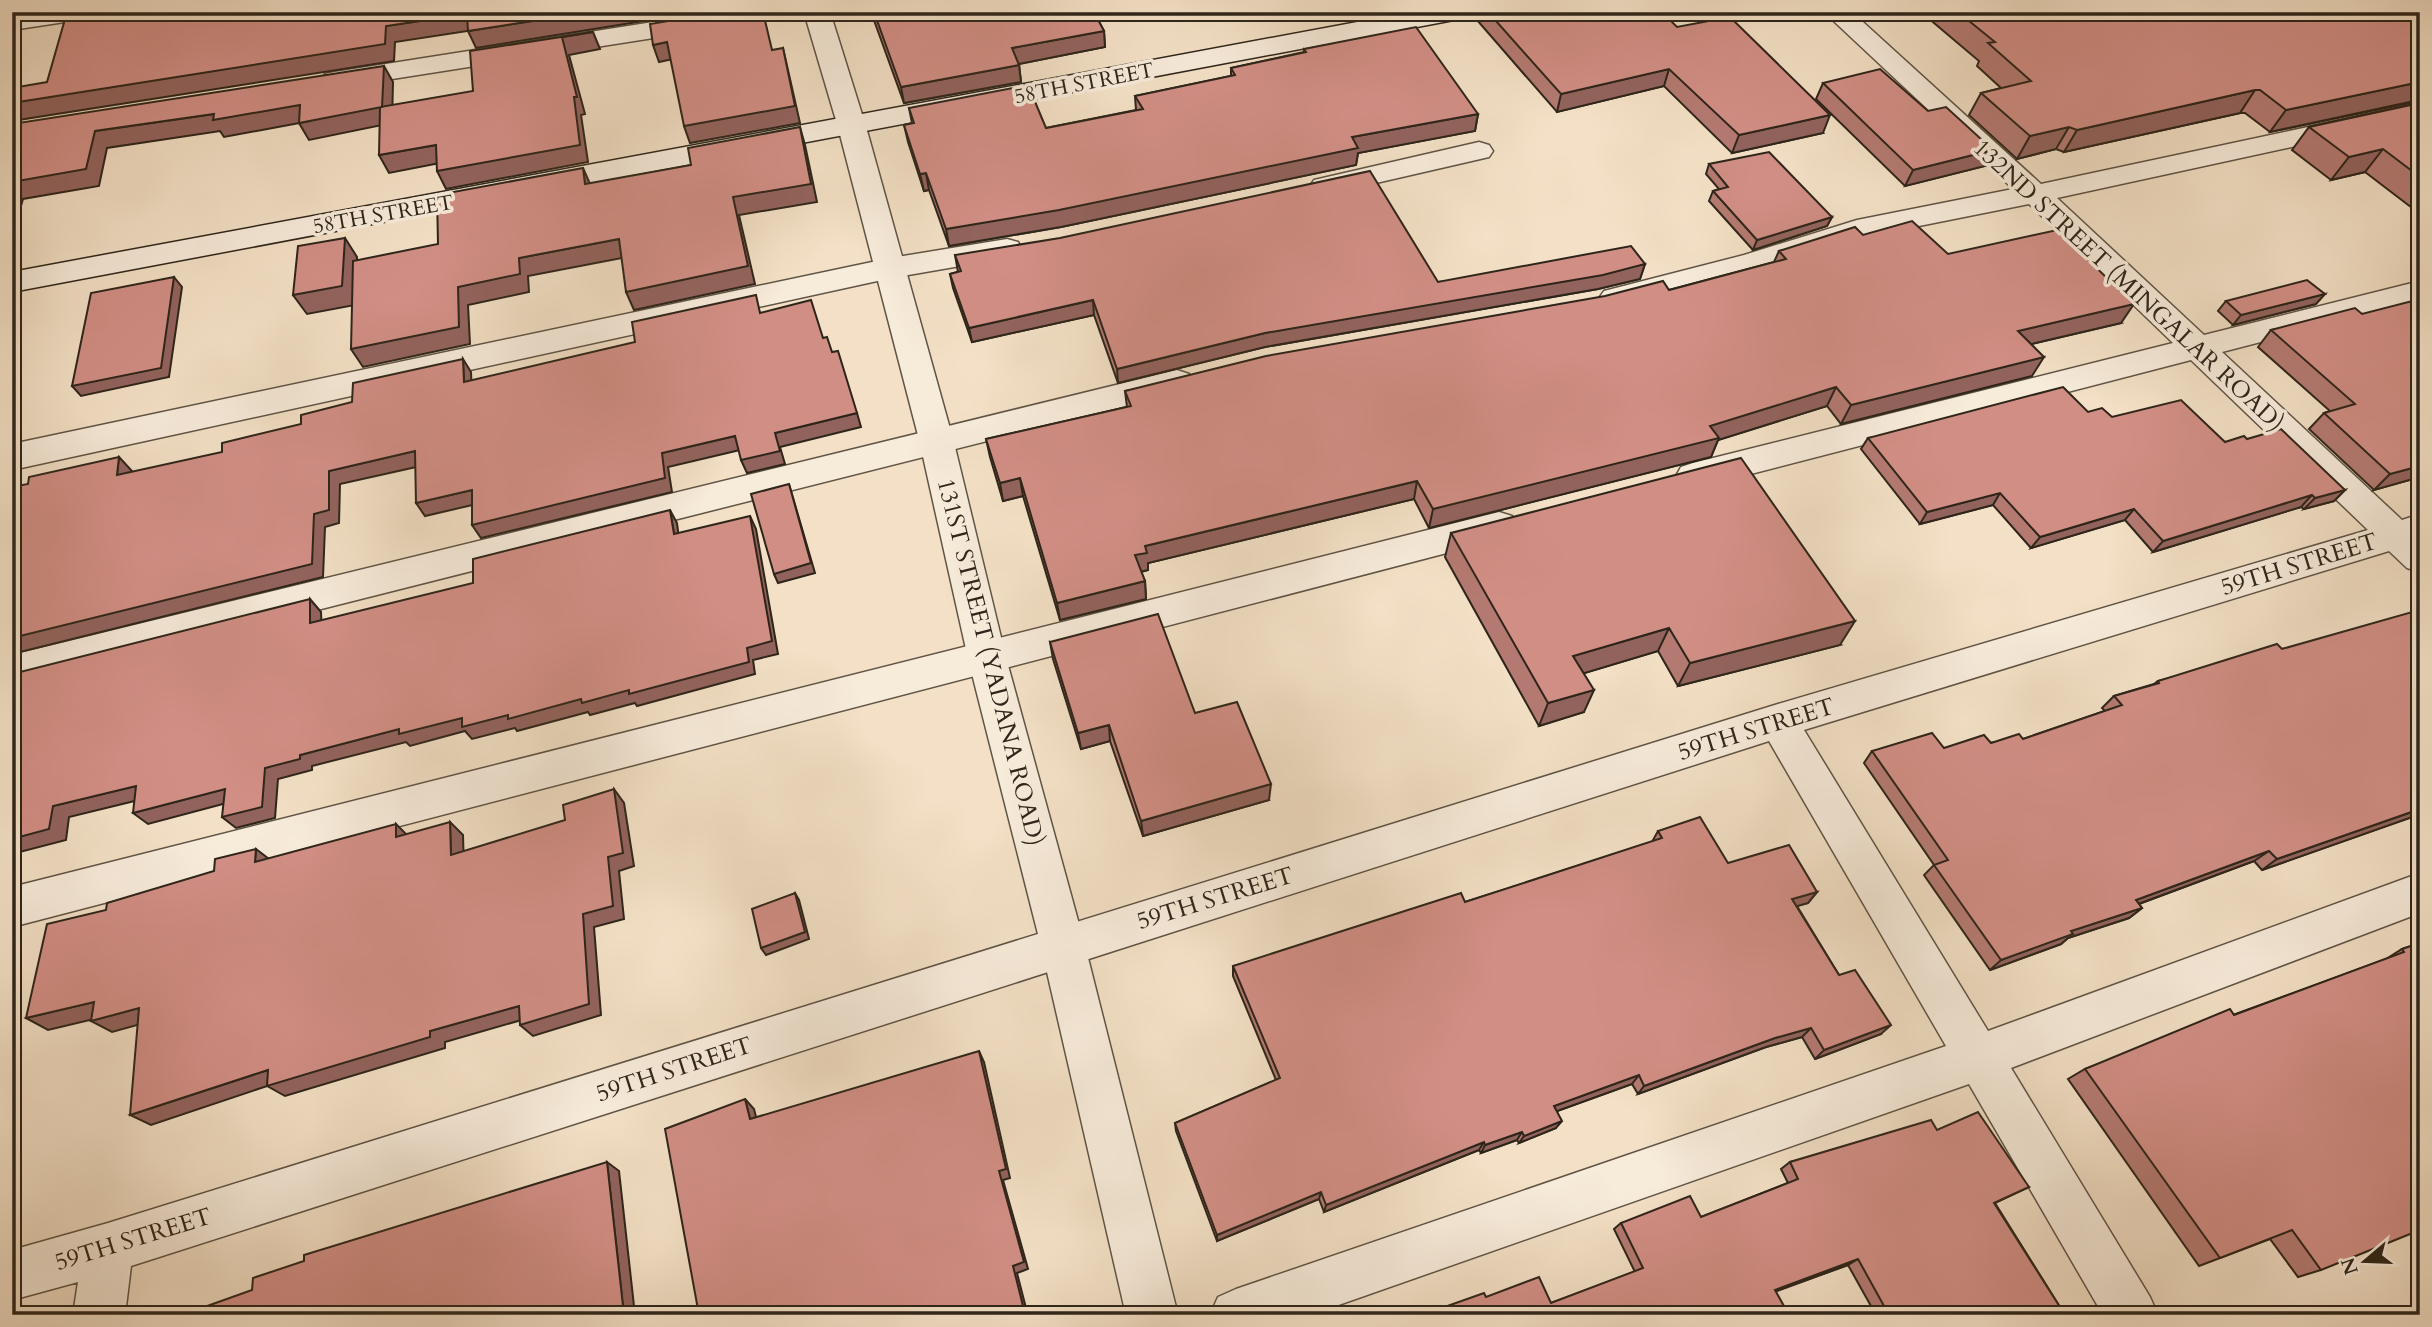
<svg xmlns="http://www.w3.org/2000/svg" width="2432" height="1327" font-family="Cardo,serif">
<rect width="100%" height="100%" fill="#f3e0c6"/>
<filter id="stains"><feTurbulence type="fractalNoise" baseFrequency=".00286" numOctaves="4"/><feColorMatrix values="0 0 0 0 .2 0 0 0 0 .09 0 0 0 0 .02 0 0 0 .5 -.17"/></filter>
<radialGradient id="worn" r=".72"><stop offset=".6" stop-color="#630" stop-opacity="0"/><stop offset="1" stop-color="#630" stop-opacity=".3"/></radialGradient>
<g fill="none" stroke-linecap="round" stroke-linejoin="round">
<g stroke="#5f5445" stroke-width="3">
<g id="minor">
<path d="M25,12H91L87,17L78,20L12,30V14Z"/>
<path d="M717,12H781L777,17L768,20L335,88L325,86L322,80L325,74L335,72Z"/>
<path d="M1824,12H1852L2041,184L2420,103V119L2057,198L2204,335L2420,281V301L2222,352L2402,520L2420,514V572L2407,568L2389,551L1804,730L1988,1031L2420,873V913L2011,1068L2150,1297L2158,1315H2103L1969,1084L1310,1315H1210L1218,1297L1236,1289L1946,1046L1769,741L131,1266L125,1315H73L78,1282L12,1300V1250L108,1223L1778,704L2368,530L2191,360L1693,489L1681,485L1676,476L1681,467L1693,463L2173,343L2029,204L1864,237L1760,271L1615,308L1604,305L1599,298L1604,291L1744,255L1857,220L2013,189Z"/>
<path d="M1479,142L1489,145L1493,151L1489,157L1324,195L1314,192L1310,186L1314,180Z"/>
<path d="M1007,239L1018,242L1022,249L1018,256L891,278L12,470V444L891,258Z"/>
<path d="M1177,370L1189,374L1193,382L1189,390L12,687V655Z"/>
<path d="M1499,512L1512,516L1517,526L1512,536L12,927V887Z"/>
</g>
</g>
<g stroke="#5f5445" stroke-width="3">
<path id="tertiary" d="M804,12H830L866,127L954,443L1006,658L1085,946L1178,1315H1126L1041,946L968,658L920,443L838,127Z"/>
</g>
<g stroke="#2e251a" stroke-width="3">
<path id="secondary" d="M1411,12H1467L1463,17L1454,20L12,292V272Z"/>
</g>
<use href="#minor" fill="#f7ebda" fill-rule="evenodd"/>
<use href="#tertiary" fill="#f7ebda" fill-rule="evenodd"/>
<use href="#secondary" fill="#f7ebda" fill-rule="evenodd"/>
</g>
<g fill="#b47a72" stroke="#2e251a" stroke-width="2">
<path d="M871,12H1094L1104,31L1105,47L1019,64L1021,82L904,103Z"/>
<path d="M1470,12H1618L1625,20L1677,27L1823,133L1732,153L1664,86L1557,112Z"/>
<path d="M1921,12H2420V101L2270,132L2245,113H2240L2064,152L2056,149L2017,159L1969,115L1981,93L2001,88L1977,66L1979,61Z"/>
<path d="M1304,49L1478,114L1475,131L1358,153L1356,165L1061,227L949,246L929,190L924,191L908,142L904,125L912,123L909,108L1046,128L1136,110L1135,96L1231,76V68L1304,52Z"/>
<path d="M1823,83L1985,166L1905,186L1816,99Z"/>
<path d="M2420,103V214L2365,172L2331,180L2292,150L2309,127Z"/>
<path d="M1709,164L1832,217L1827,226L1753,250L1709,201L1713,191L1719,189L1706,174Z"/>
<path d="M1863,235L1948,254L2121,323L2031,344L2032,376L1841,424L1827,406L1718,440L1711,457L1429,528L1414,499L1148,563V570L1141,572L1145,581L1146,599L1060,620L1023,496L1003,501L990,457L986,439L1127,407L1125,391L1669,290L1774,262L1779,251Z"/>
<path d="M955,255L1438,282L1645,264L1640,279L1598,289L1265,347L1118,383L1094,315L972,342L953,288L950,274L958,272Z"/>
<path d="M2226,301L2316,304L2233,325L2218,311Z"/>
<path d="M2362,314L2420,477L2374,490L2309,429L2324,413L2330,411L2258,347L2271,330Z"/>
<path d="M2088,412L2225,442L2247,439L2345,490L2334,501L2304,509L2301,507L2153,552L2125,520L2031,548L1993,505L1920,524L1861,449L1868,438Z"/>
<path d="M1451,533L1840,645L1678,686L1658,651L1584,673V712L1539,726L1445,557Z"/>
<path d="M2420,620V814L2262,870L2254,861L2139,904L2142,908L2129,918L2068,938L2061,944L1990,970L1924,875L1934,865L1864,763L1872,751L1944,748L2023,739L2105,711L2102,708L2114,696L2154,684L2158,681L2282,649Z"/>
<path d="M1050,642L1195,713L1269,800L1143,836L1110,741L1081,749L1053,659Z"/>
<path d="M1658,831L1728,863L1817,892L1808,903L1797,906L1839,975L1881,1034L1815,1059L1802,1037L1766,1047L1638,1094L1632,1084L1557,1111L1556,1128L1519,1143L1517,1140L1481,1153L1479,1150L1324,1212L1319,1199L1217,1241L1176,1131L1175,1123L1276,1080L1233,976V966L1465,902L1652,842Z"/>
<path d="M2420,943L2321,1270L2298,1277L2270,1239L2199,1266L2068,1079L2085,1069L2386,959L2402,949Z"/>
<path d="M1937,1130L2029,1187L1995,1203L2065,1315H1876L1848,1265L1776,1291L1422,1315L1486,1297L1551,1303L1635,1272L1614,1229L1621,1223L1701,1217L1788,1183L1781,1169L1790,1162Z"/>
</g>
<g fill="#92635d" stroke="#2e251a" stroke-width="2">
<path d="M591,12H700L476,48L468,31Z"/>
<path d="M467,14L474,30L395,42L394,61L12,121V103L386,26Z"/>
<path d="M1104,31L1105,47L1014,65L1012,48Z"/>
<path d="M593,32L600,49L569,55L585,114L581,115L588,162L446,189L437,171L562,37Z"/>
<path d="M667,42L673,59L659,62L653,45Z"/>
<path d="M783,48L800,123L690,143L684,126Z"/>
<path d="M1019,65L1021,82L904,103L901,87Z"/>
<path d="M384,66L393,82L392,123L309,140L299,123Z"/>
<path d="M1669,69L1664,86L1557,112L1561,94Z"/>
<path d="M2420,82L2419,100L2270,132L2286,110Z"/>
<path d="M2255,90L2240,113L2064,152L2077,130Z"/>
<path d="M300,105L310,121L224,137L220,131L107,148L99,186L23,199L12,237V182L95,131L214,114Z"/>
<path d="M1478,114L1475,131L1358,153L1356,165L1061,227L949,246L946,229L1352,137Z"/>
<path d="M1830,115L1823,133L1732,153L1739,135Z"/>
<path d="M800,127L805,145L817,202L739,215L755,284L634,310L626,292L733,197Z"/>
<path d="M2069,127L2056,149L2017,159L2030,136Z"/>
<path d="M436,145L445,162L389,173L379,155Z"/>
<path d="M2383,149L2365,172L2331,180L2349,157Z"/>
<path d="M1993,150L1985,166L1905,186L1913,170Z"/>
<path d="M583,168L591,186L585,184Z"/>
<path d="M926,173L929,190L924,191L920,174Z"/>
<path d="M1832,217L1827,226L1753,250L1757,240Z"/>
<path d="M345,238L357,257L355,305L307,314L293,295Z"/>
<path d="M619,239L627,257L528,276L529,292L468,305L470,344L363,367L351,349L458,287L519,258Z"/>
<path d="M1645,264L1640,279L1598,289L1265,347L1118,383L1117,369L1265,333Z"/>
<path d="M174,277L182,287L169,377L81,396L72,386Z"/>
<path d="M2325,294L2316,304L2233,325L2241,315Z"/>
<path d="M1093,300L1094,315L972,342L969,328Z"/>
<path d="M2134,304L2121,323L2006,350L2018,331Z"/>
<path d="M2044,357L2032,376L1841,424L1851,405Z"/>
<path d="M463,359L471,372L472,395L464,382Z"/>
<path d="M1836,387L1827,406L1718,440L1711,457L1429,528L1433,509Z"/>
<path d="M857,413L861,427L780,447L785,464L747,473L741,460L775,433Z"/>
<path d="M735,436L740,450L668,467L672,492L481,538L472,525L662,453Z"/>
<path d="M415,451L425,465L340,484L339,523L325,527L323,577L12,654V638L314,514L329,471Z"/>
<path d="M119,457L132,471L129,488L117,475Z"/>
<path d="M2420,466V477L2374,490L2390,474Z"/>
<path d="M1020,478L1023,496L1003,501L1000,483Z"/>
<path d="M1417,481L1414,499L1148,563V570L1136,573L1135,555L1145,546Z"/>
<path d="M789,484L815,573L778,583L774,574Z"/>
<path d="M472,490L481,503L425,516L416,503Z"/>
<path d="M2345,490L2334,501L2304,509L2315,498Z"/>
<path d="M2000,493L1993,505L1920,524L1927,512Z"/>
<path d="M2312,495L2301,507L2153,552L2163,541Z"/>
<path d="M2134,509L2125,520L2031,548L2040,537Z"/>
<path d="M670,510L677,523L680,547L674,534Z"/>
<path d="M750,516L756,529L778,654L753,660L755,674L637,706L635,703L590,715L588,712L517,731L515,728L472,739L465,731L410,746L406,742L312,766V770L278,779L275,818L236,828L222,817L265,768L300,755L399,729L462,718L747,648Z"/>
<path d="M1145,581L1146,599L1060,620L1057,603Z"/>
<path d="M310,599L321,612L322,635L310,623Z"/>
<path d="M1855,621L1840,645L1678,686L1690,663Z"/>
<path d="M1669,628L1658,651L1565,679L1573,656Z"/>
<path d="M1594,690L1584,712L1539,726L1548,703Z"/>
<path d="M1109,725L1110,741L1081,749L1078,733Z"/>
<path d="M1271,784L1269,800L1143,836L1141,821Z"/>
<path d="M136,786L151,797L69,817L66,840L12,854V839L53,806Z"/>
<path d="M225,789L238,800L148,824L133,813Z"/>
<path d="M614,789L624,803L634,866L619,871L624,919L594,927L601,1015L533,1036L520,1025L583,914L608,857Z"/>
<path d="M2420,809V814L2418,815L2262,870L2277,859Z"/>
<path d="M450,822L463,835L464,868L451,855Z"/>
<path d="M396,824L410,838L396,837Z"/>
<path d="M256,849L273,862H255Z"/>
<path d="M2269,851L2254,861L2122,910L2136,900Z"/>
<path d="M1817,892L1808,903L1784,910L1792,899Z"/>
<path d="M795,893L799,900L809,939L766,955L761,948Z"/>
<path d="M2142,908L2129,918L2068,938L2061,944L1990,970L2001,960L2071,931Z"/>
<path d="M94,1002L115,1014L48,1030L26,1018Z"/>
<path d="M519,1006L532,1017L445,1042V1048L285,1096L267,1086L151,1125L130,1115L268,1070L430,1031Z"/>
<path d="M139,1008L159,1019L112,1032L91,1021Z"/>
<path d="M1891,1025L1881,1034L1815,1059L1824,1050Z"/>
<path d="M1811,1028L1802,1037L1766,1047L1638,1094L1644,1086L1775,1038Z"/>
<path d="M979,1051L984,1062L1010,1178L1003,1180L1028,1269L1017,1273L1027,1312L1021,1315H1002L999,1171Z"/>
<path d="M1639,1075L1632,1084L1549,1114L1554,1106Z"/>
<path d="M745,1099L754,1109L759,1129L750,1119Z"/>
<path d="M1562,1121L1556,1128L1519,1143L1524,1136Z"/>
<path d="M1522,1132L1517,1140L1481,1153L1485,1145Z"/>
<path d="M1484,1142L1479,1150L1324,1212L1326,1205Z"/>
<path d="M607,1162L619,1171L635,1315H624Z"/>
<path d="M1321,1192L1319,1199L1217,1241V1235Z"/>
<path d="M1858,1259L1848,1265L1766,1295L1775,1290Z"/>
</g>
<g fill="#d18e85" stroke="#2e251a" stroke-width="2">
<path d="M67,12H591L468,31L467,14L386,26L385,44L12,103V88L47,82Z"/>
<path d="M722,12H763L772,50L783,48L795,106L684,126L667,42L653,45L650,24Z"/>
<path d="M874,12H1094L1104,31L1012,48L1019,65L901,87Z"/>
<path d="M1488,12H1618L1625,20L1663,13L1677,27L1730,17L1830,115L1739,135L1669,69L1561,94Z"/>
<path d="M1958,12H2420V82L2286,110L2260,90H2255L2077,130L2069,127L2030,136L1981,93L2031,81L1988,43L1995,42Z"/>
<path d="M1416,27L1478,114L1352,137L1358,148L1059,210L946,229L926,173L920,174L904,125L914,123L909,108L1028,85L1046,128L1143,109L1135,96L1235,75L1231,68L1306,52L1304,49Z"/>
<path d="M593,32L562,37L577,97H574L580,145L437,171L436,145L379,155L380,107L473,91L470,51Z"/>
<path d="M384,66L382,107L299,123L300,105L213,120L214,114L95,131L86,169L12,182V124Z"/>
<path d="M1880,69L1928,111L1946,107L1993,150L1913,170L1823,83Z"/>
<path d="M2420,103V177L2383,149L2349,157L2309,127Z"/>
<path d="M800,127L811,184L733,197L748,266L626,292L619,239L519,258L520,274L458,287L459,327L351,349L353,261L438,244L437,195L583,168L585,184L691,165L688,148Z"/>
<path d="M1769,152L1832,217L1757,240L1713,191L1728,187L1709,164Z"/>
<path d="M1370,171L1438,282L1631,246L1645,264L1603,275L1265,333L1117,369L1093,300L969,328L950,274L961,271L955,255L1060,238Z"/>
<path d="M1912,221L1948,254L2057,230L2134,304L2018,331L2044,357L1851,405L1836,387L1710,426L1719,438L1433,509L1417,481L1145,546L1147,553L1135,555L1145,581L1057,603L1020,478L1000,483L986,439L1131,406L1125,391L1266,356L1605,296L1663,281L1669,290L1786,259L1779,251L1855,227L1863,235Z"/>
<path d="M345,238L342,286L293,295L298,246Z"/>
<path d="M174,277L161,368L72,386L91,293Z"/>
<path d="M2307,280L2325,294L2241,315L2226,301Z"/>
<path d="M756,295L760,313L811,300L823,338L827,337L832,352L838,351L857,413L775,433L780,451L741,460L735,436L662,453L665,478L472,525V490L416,503L415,451L329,471V510L314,514L312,564L12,638V487L28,484L29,477L119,457L117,475L222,452V443L301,424V415L352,402L353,383L463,359L464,382L635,342L632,322Z"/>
<path d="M2420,299V466L2390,474L2324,413L2355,404L2271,330L2355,308L2362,314Z"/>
<path d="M2063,387L2088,412L2102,408L2112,417L2181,400L2225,442L2244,436L2247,439L2281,429L2345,490L2315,498L2312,495L2163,541L2134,509L2040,537L2000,493L1927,512L1868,438Z"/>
<path d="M1741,458L1855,621L1690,663L1669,628L1573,656L1594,690L1548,703L1451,533Z"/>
<path d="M789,484L811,563L774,574L751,494Z"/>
<path d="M670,510L674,534L750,516L772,641L747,648L749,662L629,694V690L582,703L581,699L508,719V715L462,727V718L399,734V729L300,755V759L265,768L262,807L222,817L225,789L133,813L136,786L53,806L49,829L12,839V674L310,599V623L473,583V559Z"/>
<path d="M2412,612L2420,620V809L2277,859L2269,851L2136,900L2142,908L2071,931L2073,934L2001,960L1934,865L1948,860L1872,751L1932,733L1944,748L1984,735L1991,743L2019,734L2023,739L2122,705L2114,696L2159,683L2158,681L2277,644L2282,649Z"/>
<path d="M1158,614L1195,713L1237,702L1271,784L1141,821L1109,725L1078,733L1050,642Z"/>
<path d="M614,789L623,853L608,857L613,906L583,914L589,1004L520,1025L519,1006L430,1031V1037L267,1086L268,1070L130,1115L139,1008L91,1021L94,1002L26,1018L47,924L106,910L107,903L214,871L215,859L256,849L255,862L396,824V837L450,822L451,855L565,820L563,805Z"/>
<path d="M1700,817L1728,863L1789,845L1817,892L1792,899L1839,975L1855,970L1891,1025L1824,1050L1811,1028L1775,1038L1644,1086L1639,1075L1554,1106L1562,1121L1524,1136L1522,1132L1485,1145L1484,1142L1326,1205L1321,1192L1217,1235L1175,1123L1280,1078L1233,966L1461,893L1465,902L1662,838L1658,831Z"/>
<path d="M795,893L805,932L761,948L752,909Z"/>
<path d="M2420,943V1230L2321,1270L2292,1230L2220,1258L2085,1069L2230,1009L2234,1015L2404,952L2402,949Z"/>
<path d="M979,1051L1006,1169L999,1171L1024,1262L1013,1266L1023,1306L1002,1315H699L665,1129L745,1099L750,1119Z"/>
<path d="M1978,1112L2029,1187L1994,1203L2065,1315H1889L1858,1259L1775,1290L1789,1315H1422L1484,1293L1486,1297L1539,1277L1551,1303L1643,1268L1621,1223L1690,1196L1701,1217L1798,1179L1790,1162L1931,1120L1937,1130Z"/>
<path d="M607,1162L624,1315H182L252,1290L253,1278L304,1261V1255Z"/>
</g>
<g text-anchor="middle" stroke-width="7" stroke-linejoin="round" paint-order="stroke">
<g font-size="21" fill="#2e251a" stroke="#f7ebda">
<text transform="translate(1084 83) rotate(-11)" y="7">58TH STREET</text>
<text transform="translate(383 214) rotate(-10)" y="7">58TH STREET</text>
</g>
<g font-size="24" fill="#2e251a" stroke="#f7ebda">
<text transform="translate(2129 285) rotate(43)" y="8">132ND STREET (MINGALAR ROAD)</text>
<text transform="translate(2299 564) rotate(-17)" y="8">59TH STREET</text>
<text transform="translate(991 662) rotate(76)" y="8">131ST STREET (YADANA ROAD)</text>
<text transform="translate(1756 729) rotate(-17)" y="8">59TH STREET</text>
<text transform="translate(1215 898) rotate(-17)" y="8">59TH STREET</text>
<text transform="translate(674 1069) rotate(-18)" y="8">59TH STREET</text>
<text transform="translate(133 1239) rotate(-17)" y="8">59TH STREET</text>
</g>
</g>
<rect width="2432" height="1327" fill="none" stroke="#f3e0c6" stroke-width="42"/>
<rect x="14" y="14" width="2404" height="1299" fill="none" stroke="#2e251a" stroke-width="3.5"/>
<rect x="21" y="21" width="2390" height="1285" fill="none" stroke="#2e251a" stroke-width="2"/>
<g transform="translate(2365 1261) rotate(251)" stroke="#f7ebda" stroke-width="5" paint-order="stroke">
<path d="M0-5L12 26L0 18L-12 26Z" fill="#2e251a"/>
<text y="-10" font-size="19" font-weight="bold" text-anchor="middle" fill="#2e251a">N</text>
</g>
<rect width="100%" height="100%" filter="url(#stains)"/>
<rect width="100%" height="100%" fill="url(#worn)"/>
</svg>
